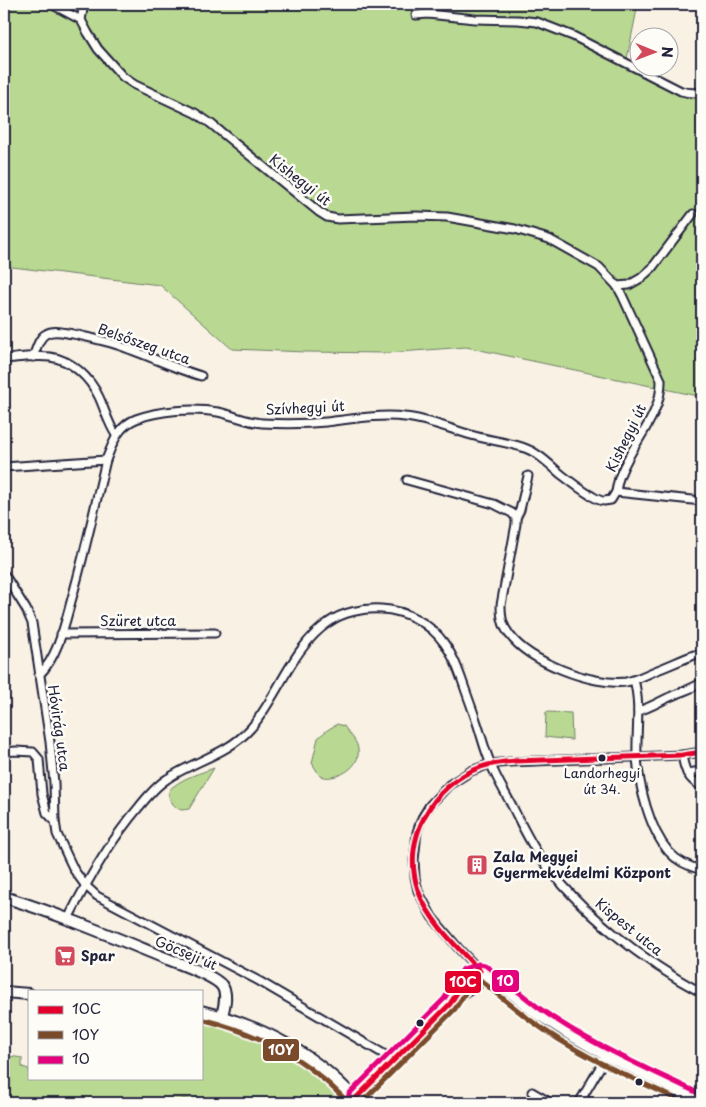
<svg xmlns="http://www.w3.org/2000/svg" width="706" height="1107" font-family="'Playpen Sans',sans-serif">
<rect width="100%" height="100%" fill="#f8f1e4"/>
<filter id="ink" filterUnits="userSpaceOnUse"><feTurbulence type="fractalNoise" baseFrequency=".02" numOctaves="2"/><feDisplacementMap in="SourceGraphic" scale="10" xChannelSelector="R" yChannelSelector="G"/><feConvolveMatrix kernelMatrix="1 2 1 2 8 2 1 2 1" color-interpolation-filters="sRGB"/></filter>
<g filter="url(#ink)">
<g fill="#b9d992" stroke="#6e7e66">
<path d="M4,4H266L304,8L305,4H638L626,64L702,94V399L698,396L466,347L387,353L306,352L232,349L160,285L4,266Z"/>
<path d="M546,712L571,713L572,740L545,737Z"/>
<path d="M337,724L344,726C348,732 355,739 357,745C363,762 347,775 331,777C328,778 324,777 320,776L312,763L318,738L326,731Z"/>
<path d="M214,768L189,809C187,809 184,810 182,810C175,809 167,798 169,792C169,790 172,787 174,786C185,777 201,773 214,768Z"/>
<path d="M205,1019L250,1031L286,1050L324,1074L352,1103H206L183,1098L181,1103H9L10,1088L4,1087V1055L22,1058V1067L29,1069V1078H201V1036Z"/>
</g>
<g fill="none" stroke-linecap="round" stroke-linejoin="round">
<g stroke="#22223b" stroke-width="11">
<g id="street">
<path d="M51,4L81,20"/>
<path d="M84,4L81,20L88,33L98,49L123,77L135,85L195,113L210,123L319,212L327,217L338,219L416,216L447,217L515,229L549,239L599,267L617,286L622,295L661,380C662,415 633,442 621,473C618,479 617,486 616,492"/>
<path d="M416,15L428,14L475,19L518,20L537,22L573,36L681,91C689,93 695,94 702,91"/>
<path d="M617,286L629,285L641,278L652,268L693,214"/>
<path d="M33,357C36,350 39,337 46,334C54,329 65,333 73,334C86,337 98,339 111,343C141,352 170,367 201,376"/>
<path d="M4,359C19,358 35,355 50,357C72,360 90,378 99,397C105,410 108,423 116,435"/>
<path d="M4,467L106,460"/>
<path d="M407,480L494,504L512,513L516,518V524L501,605C501,616 502,625 509,634C529,662 593,686 626,682C636,680 645,675 655,671C668,666 681,660 694,655"/>
<path d="M516,518L520,510L528,476"/>
<path d="M4,574L26,609L32,623L50,742L54,783L55,821L57,834L74,870L85,885L97,896L259,981L394,1060"/>
<path d="M61,634L215,633"/>
<path d="M39,675C58,657 65,623 72,598C85,552 95,506 106,460C113,443 118,426 136,419C160,410 193,408 218,412C233,415 247,422 262,423C283,424 305,424 326,422C352,419 379,414 405,417C427,419 450,429 471,435C488,440 506,442 522,447C538,452 550,465 562,475C571,482 580,489 590,495C594,497 599,501 604,501C604,501 611,500 611,500L616,492L702,501"/>
<path d="M634,680C641,705 636,732 637,757C639,786 649,829 669,852C677,861 690,867 702,870"/>
<path d="M638,711C650,708 660,701 672,696C682,691 693,689 702,682"/>
<path d="M4,752L16,751L33,752L39,759L42,794L47,813L55,821"/>
<path d="M682,755C684,768 688,781 702,786"/>
<path d="M687,773L702,771"/>
<path d="M68,919C88,879 110,841 139,807C147,797 156,786 167,779C195,760 227,755 251,728C279,695 292,647 329,622C343,612 364,608 381,609C405,610 430,623 444,643C453,655 458,669 463,683C467,695 472,708 476,720C481,734 484,748 490,762C495,776 503,789 510,802C520,821 528,840 541,858C579,911 644,962 702,993"/>
<path d="M451,1001L468,975L480,971"/>
<path d="M532,1092L551,1103"/>
<path d="M582,1098L590,1103"/>
<path d="M355,1099L450,1004L479,984L480,971"/>
<path d="M579,1103L606,1057"/>
<path d="M702,1103L606,1057L571,1037L535,1014L514,997L480,971L459,949L432,917L426,906L418,891L415,877L414,860L417,832L422,818L430,805L449,785L471,771L490,764L510,762L682,755L702,752"/>
</g>
</g>
<g stroke="#22223b" stroke-width="14">
<g id="secondary">
<path d="M4,897C59,914 111,936 165,958C178,963 215,976 222,986C228,994 224,1007 222,1016"/>
<path d="M4,992L29,994"/>
<path d="M201,1011C247,1022 289,1041 326,1071C338,1081 349,1092 360,1103"/>
</g>
</g>
<use href="#street" stroke="#fdfcf7" stroke-width="7"/>
<use href="#secondary" stroke="#fdfcf7" stroke-width="10"/>
<g stroke="#fdfcf7" stroke-width="9">
<path id="bus-1" d="M360,1103L355,1099L450,1004L468,975L480,971C458,948 428,920 418,890C401,839 432,785 481,767C492,763 503,762 515,761L682,755L702,752"/>
</g>
<g stroke="#fdfcf7" stroke-width="9">
<g id="bus-2">
<path d="M201,1019C245,1030 288,1048 323,1079C332,1086 340,1095 349,1103"/>
<path d="M361,1103L455,1009L473,981L479,979C496,993 513,1007 530,1020C577,1055 632,1078 685,1103"/>
</g>
</g>
<g stroke="#fdfcf7" stroke-width="9">
<path id="bus-3" d="M349,1103L348,1099L349,1094L444,999L463,969L478,964L485,965C503,979 521,994 539,1008C589,1044 647,1068 702,1095"/>
</g>
<use href="#bus-1" stroke="#e4002b" stroke-width="5"/>
<use href="#bus-2" stroke="#7a4b2a" stroke-width="5"/>
<use href="#bus-3" stroke="#e5007d" stroke-width="5"/>
</g>
</g>
<defs>
<g id="building-square" transform="scale(1.125)"><rect x="-9" y="-9" width="18" height="18" rx="4" fill="#d1495b" stroke="#fdfcf7"/><path d="M-4-6H4V6H1V3H-1V6H-4ZM-2.5-4.3h1.7v1.8h-1.7ZM.8-4.3h1.7v1.8H.8ZM-2.5-1h1.7V.8h-1.7ZM.8-1h1.7V.8H.8Z" fill="#fff"/></g>
<g id="supermarket-square" transform="scale(1.125)"><rect x="-9" y="-9" width="18" height="18" rx="4" fill="#d1495b" stroke="#fdfcf7"/><path d="M-6-5.5h2.5l.6 2H6L4.5 2H-2.5L-4.4-4H-6ZM-1.5 3.2a1.3 1.3 0 1 0 .1 0ZM3 3.2a1.3 1.3 0 1 0 .1 0Z" fill="#fff"/></g>
</defs>
<g fill-rule="evenodd">
<use href="#building-square" x="477" y="865"/>
<use href="#supermarket-square" x="65" y="956"/>
</g>
<g fill="#22223b" stroke="#fdfcf7" stroke-width="2">
<circle cx="602" cy="758" r="4.5"/>
<circle cx="420" cy="1023" r="4.5"/>
<circle cx="639" cy="1082" r="4.5"/>
</g>
<g text-anchor="middle" stroke-width="5" stroke-linejoin="round" paint-order="stroke">
<g font-size="13" fill="#22223b" stroke="#fdfcf7">
<text x="602" y="778">Landorhegyi<tspan x="602" dy="16">út 34.</tspan></text>
</g>
<g font-size="14" fill="#22223b" stroke="#fdfcf7">
<text transform="translate(300 180) rotate(38)" y="5">Kishegyi út</text>
<text transform="translate(144 344) rotate(19)" y="5">Belsőszeg utca</text>
<text transform="translate(305 408) rotate(-3)" y="5">Szívhegyi út</text>
<text transform="translate(626 438) rotate(-64)" y="5">Kishegyi út</text>
<text x="138" y="626">Szüret utca</text>
<text transform="translate(59 728) rotate(82)" y="5">Hóvirág utca</text>
<text transform="translate(629 927) rotate(39)" y="5">Kispest utca</text>
<text transform="translate(186 953) rotate(23)" y="5">Göcseji út</text>
</g>
<g font-size="14" font-weight="bold" fill="#22223b" stroke="#fdfcf7" text-anchor="start">
<text x="493" y="862">Zala Megyei<tspan x="493" dy="16">Gyermekvédelmi Központ</tspan></text>
<text x="81" y="961">Spar</text>
</g>
</g>
<g stroke="#fdfcf7" stroke-width="2">
<rect x="491" y="969" width="29" height="24" rx="5" fill="#e5007d"/>
<rect x="444" y="970" width="38" height="24" rx="5" fill="#e4002b"/>
<rect x="262" y="1038" width="38" height="24" rx="5" fill="#7a4b2a"/>
</g>
<g font-size="14" text-anchor="middle" font-weight="bold" fill="#fff">
<text x="505" y="986">10</text>
<text x="463" y="987">10C</text>
<text x="281" y="1055">10Y</text>
</g>
<rect width="706" height="1107" fill="none" stroke="#fdfcf7" stroke-width="20"/>
<rect x="10" y="10" width="686" height="1087" fill="none" stroke="#22223b" stroke-width="2" filter="url(#ink)"/>
<rect x="28" y="990" width="175" height="90" fill="#fdfcf7" stroke="#a5a5ac"/>
<rect x="38" y="1006" width="25" height="8" fill="#e4002b" stroke="#a5a5ac"/>
<text x="72" y="1014" font-size="15" fill="#22223b">10C</text>
<rect x="38" y="1031" width="25" height="8" fill="#7a4b2a" stroke="#a5a5ac"/>
<text x="72" y="1040" font-size="15" fill="#22223b">10Y</text>
<rect x="38" y="1056" width="25" height="8" fill="#e5007d" stroke="#a5a5ac"/>
<text x="72" y="1064" font-size="15" fill="#22223b">10</text>
<g transform="translate(654 52) rotate(91)"><circle r="24" fill="#fdfcf7" stroke="#a5a5ac"/>
<path d="M0-4L9 19L0 12L-9 19Z" fill="#d1495b"/>
<text y="-8" font-size="14" font-weight="bold" text-anchor="middle" fill="#22223b">N</text>
</g>
</svg>
